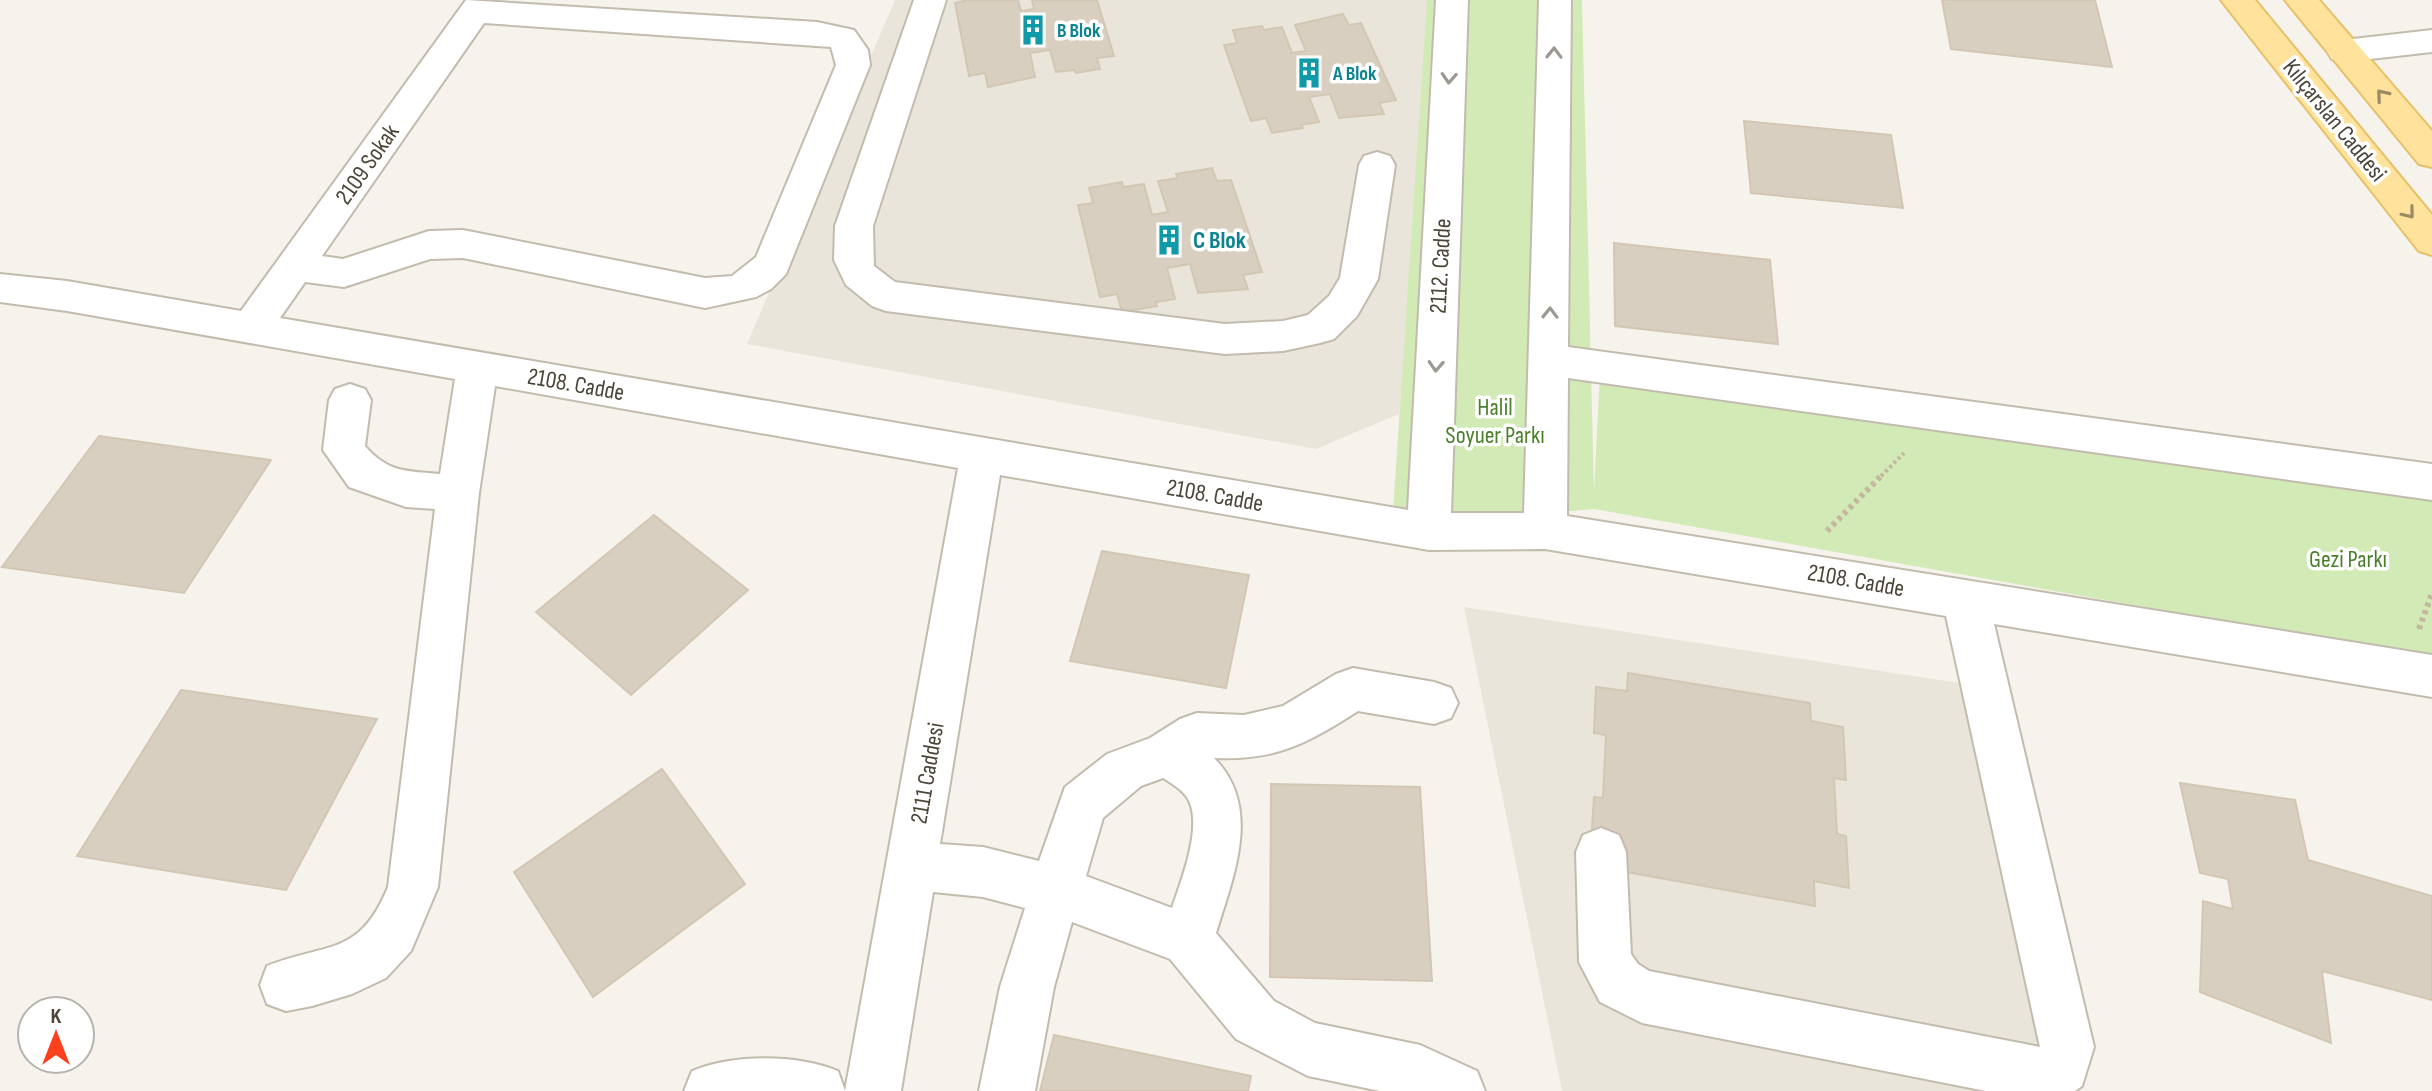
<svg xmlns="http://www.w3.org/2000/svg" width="2432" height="1091" font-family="'Sofia Sans Condensed',sans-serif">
<rect width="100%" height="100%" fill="#f6f3ec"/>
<g fill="#eae5da">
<path d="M895,0H1436L1399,414L1316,449L747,344Z"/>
<path d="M1464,607L1979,686L2062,1091H1562Z"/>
</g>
<path fill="#d2eab5" d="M1427,0H1582L1594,492L1600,373L2432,487V658L1594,509L1392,526Z"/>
<g fill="#d8cfc1" stroke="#d3c7b4" stroke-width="2">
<path d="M968,0H1018L1021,11L1034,9L1032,0H1097L1114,56L1097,58L1100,69L1076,73L1074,70L1056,72L1050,50L1030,53L1035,77L988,87L985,73L969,76L955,3Z"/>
<path d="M1942,0H2095L2112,67L1951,49Z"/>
<path d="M1343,14L1349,25L1361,23L1396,100L1379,103L1384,114L1339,118L1330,94L1309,97L1319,122L1301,125L1303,128L1272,133L1266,118L1251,121L1224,45L1237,43L1233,30L1262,26L1264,30L1282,27L1292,53L1306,51L1295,25Z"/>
<path d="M1744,121L1891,135L1903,208L1751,193Z"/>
<path d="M1212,168L1217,181L1231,180L1262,272L1243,275L1248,289L1198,293L1190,264L1167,268L1175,299L1156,302L1157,306L1122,312L1117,294L1100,297L1078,205L1093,203L1089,188L1122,182L1123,187L1144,184L1152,215L1168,212L1158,181L1178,178L1176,174Z"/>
<path d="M1614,243L1770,260L1778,344L1615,326Z"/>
<path d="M99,436L271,460L184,593L2,567Z"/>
<path d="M654,515L748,590L631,695L536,612Z"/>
<path d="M1102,551L1249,575L1226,688L1070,661Z"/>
<path d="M1628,673L1810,703L1811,721L1843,727L1846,780L1834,778L1837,834L1846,836L1849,888L1814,881L1815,906L1621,871L1591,844L1594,797L1603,798L1606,735L1594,733L1596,687L1627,691Z"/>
<path d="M181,690L377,719L286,890L77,856Z"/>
<path d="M662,769L745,884L593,997L514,872Z"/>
<path d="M2180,783L2295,800L2308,860L2432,896V1000L2322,971L2331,1043L2200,992L2203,901L2233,909L2228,879L2200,873Z"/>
<path d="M1271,784L1420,787L1432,981L1270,977Z"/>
<path d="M1054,1035L1251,1076L1248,1091H1040Z"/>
</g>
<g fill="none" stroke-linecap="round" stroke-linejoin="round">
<g stroke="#c2bbae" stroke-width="4">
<g id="minor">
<path d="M466,0L817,22L854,30L868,50L870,65L786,274L771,289L756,297L705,308L463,258L430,259L344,287L305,282L280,318L1408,510L1436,0H1468L1451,513H1524L1539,0H1571L1568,347L2432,464V500L1568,378L1567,516L2432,655V697L1994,624L2094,1047L2082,1086L2075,1091H1986L1642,1023L1600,1002L1579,962L1576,852L1583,835L1601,828L1619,835L1626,852L1631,954L1638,964L1649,971L2040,1047L1946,616L1545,549L1429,550L1000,475L940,844L983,847L1039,861L1065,787L1107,754L1150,738L1180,719L1197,713L1244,715L1283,706L1336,674L1353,668L1434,682L1451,688L1458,703L1451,718L1434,724L1358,711C1308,743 1276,761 1214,758C1263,807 1233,877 1216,933L1274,1001L1315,1023L1420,1045L1477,1071L1485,1091H1380L1308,1076L1236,1039L1170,959L1072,922L1054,987L1035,1091H979L1000,987L1025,908L983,897L933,892L901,1091H684L692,1071C734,1054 796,1054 838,1071L845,1091L958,468L495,386L479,493L438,887L411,951L386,978L352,994L312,1006L286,1011L267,1004L260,985L267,966C326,942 359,958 388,887L435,509L406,507L349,487L323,450L329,400L335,389L350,384L365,389L371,400L365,446C388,473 407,471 440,474L455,379L67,311L0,302V274L67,281L241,311ZM484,23L831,47L836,65L756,257L732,276L705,278L463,230L429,231L343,259L322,256ZM1163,778C1173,784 1186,792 1190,803C1201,831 1181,881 1172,908L1086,876L1103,818L1141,786Z"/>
<path d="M914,0H946L873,226L874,266L895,282L1225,324L1283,321L1308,315L1329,296L1340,278L1359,165L1364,156L1377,152L1390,156L1395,165L1378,279L1357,316L1334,339L1320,343L1283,351L1225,354L886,311L872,306L846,285L834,260L835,226Z"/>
<path d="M2432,30V52L2344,62L2332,59L2327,51L2332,43L2344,40Z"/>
</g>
</g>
<g stroke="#e6c16a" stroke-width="4">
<g id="major">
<path d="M2221,0H2255L2432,215V255L2419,251Z"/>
<path d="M2285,0H2319L2432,131V167L2419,164Z"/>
</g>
</g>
<path stroke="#c4b79f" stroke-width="4" stroke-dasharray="3 3" stroke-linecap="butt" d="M1881,476L1904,453"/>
<g stroke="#c4b79f" stroke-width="6" stroke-dasharray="4 4" stroke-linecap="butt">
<path d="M1827,531L1883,474"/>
<path d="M2419,629L2432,593"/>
</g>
<use href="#minor" fill="#fff" fill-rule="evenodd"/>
<use href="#major" fill="#ffe39c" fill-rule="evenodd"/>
</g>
<defs><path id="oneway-chevron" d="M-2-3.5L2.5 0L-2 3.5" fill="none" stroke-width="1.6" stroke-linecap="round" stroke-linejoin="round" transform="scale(2)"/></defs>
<g stroke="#9c9892">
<use href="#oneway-chevron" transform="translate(1554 53) rotate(-89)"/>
<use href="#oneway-chevron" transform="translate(1449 78) rotate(93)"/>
<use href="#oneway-chevron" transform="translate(1550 313) rotate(-89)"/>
<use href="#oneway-chevron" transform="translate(1436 366) rotate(93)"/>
</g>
<g stroke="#9c8c66">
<use href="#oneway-chevron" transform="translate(2382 95) rotate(-130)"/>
<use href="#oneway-chevron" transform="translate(2409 213) rotate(51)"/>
</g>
<defs>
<g id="building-bare" transform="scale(2.4)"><path d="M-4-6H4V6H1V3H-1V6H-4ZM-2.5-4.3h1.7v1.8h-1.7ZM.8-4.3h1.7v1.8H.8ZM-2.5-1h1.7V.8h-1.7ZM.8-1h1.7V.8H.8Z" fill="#0f9aa8" stroke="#fff" stroke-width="2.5" paint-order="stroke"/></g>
</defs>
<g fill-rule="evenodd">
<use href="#building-bare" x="1033" y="30"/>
<use href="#building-bare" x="1309" y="73"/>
<use href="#building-bare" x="1169" y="240"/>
</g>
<g text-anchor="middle" stroke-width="7" stroke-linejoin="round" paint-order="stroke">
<g font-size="20" font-weight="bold" fill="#0d838f" stroke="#fff" text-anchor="start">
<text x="1057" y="37">B Blok</text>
<text x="1333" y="80">A Blok</text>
</g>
<g font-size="24" fill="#4b4439" stroke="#fff">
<text transform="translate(2335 120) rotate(51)" y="8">Kılıçarslan Caddesi</text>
<text transform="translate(367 164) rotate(-55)" y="8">2109 Sokak</text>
<text transform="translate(1440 266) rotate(-87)" y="8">2112. Cadde</text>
<text transform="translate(576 384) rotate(10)" y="8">2108. Cadde</text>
<text transform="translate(1215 495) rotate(10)" y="8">2108. Cadde</text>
<text transform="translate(1856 580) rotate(10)" y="8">2108. Cadde</text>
<text transform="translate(927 773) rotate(-80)" y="8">2111 Caddesi</text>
</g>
<g font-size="24" font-weight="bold" fill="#0d838f" stroke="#fff" text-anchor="start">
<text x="1193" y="248">C Blok</text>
</g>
<g font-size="24" fill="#4a7f2a" stroke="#fff">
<text x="1495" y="415">Halil<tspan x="1495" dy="28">Soyuer Parkı</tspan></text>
<text x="2348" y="567">Gezi Parkı</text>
</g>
</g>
<g transform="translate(56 1035)"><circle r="38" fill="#ffffff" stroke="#b7b4b0" stroke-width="2"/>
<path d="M0-6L14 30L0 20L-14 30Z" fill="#fc3f1d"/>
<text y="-12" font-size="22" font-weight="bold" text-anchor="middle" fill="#4b4439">K</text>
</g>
</svg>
